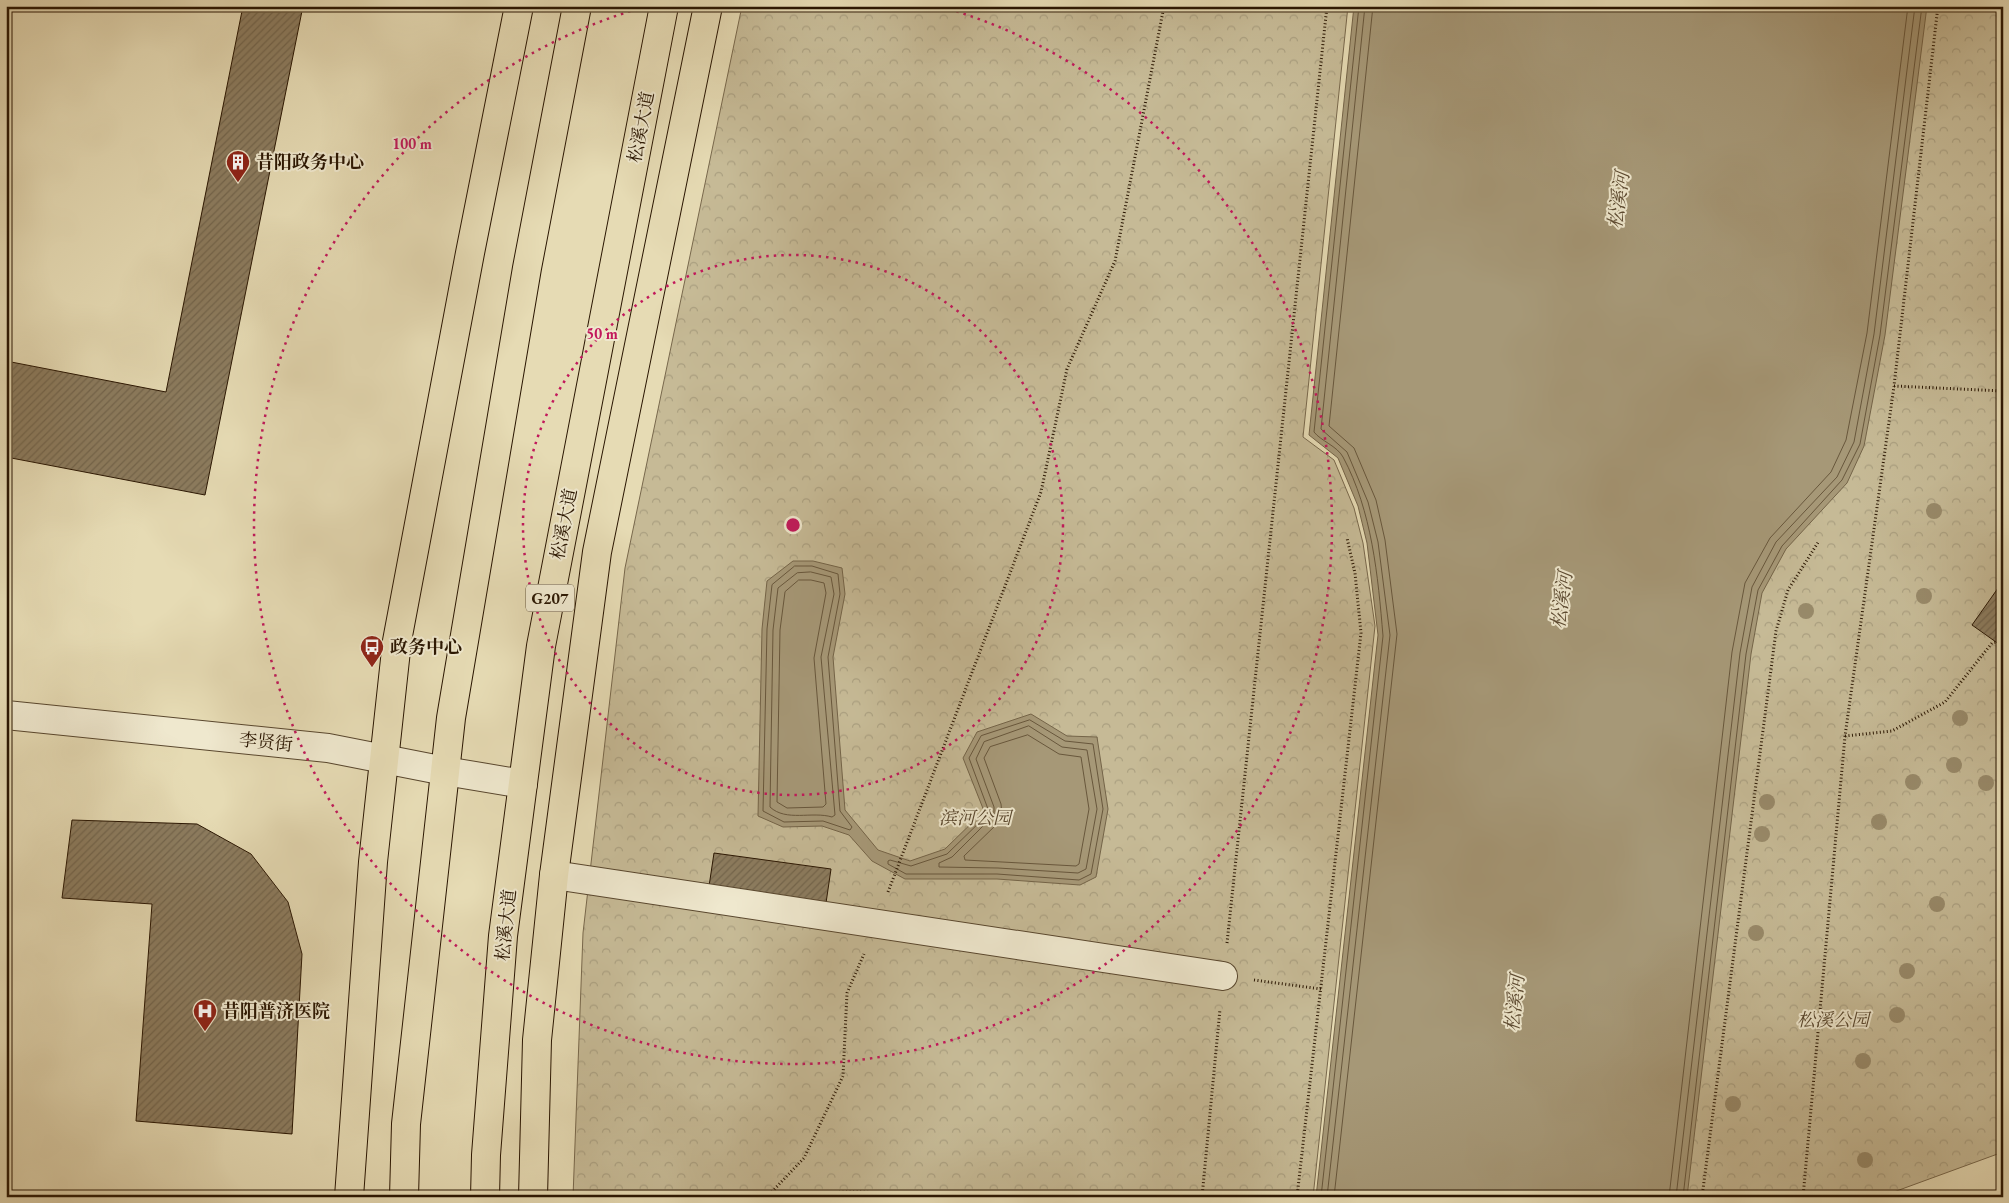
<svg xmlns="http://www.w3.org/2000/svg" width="2009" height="1203" font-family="'EB Garamond','Noto Serif SC',serif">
<defs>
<pattern id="forest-crowns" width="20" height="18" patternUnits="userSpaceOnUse" patternTransform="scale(1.25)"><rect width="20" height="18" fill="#c6ba96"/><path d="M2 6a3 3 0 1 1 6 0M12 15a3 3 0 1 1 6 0" fill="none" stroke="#aa9f80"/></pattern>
<pattern id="building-hatch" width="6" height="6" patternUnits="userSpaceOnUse" patternTransform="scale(1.25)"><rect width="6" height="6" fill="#8c7c5f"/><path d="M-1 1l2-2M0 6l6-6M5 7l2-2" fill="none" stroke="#73654c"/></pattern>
</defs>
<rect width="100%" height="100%" fill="#e6dbb4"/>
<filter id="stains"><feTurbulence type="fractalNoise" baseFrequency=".004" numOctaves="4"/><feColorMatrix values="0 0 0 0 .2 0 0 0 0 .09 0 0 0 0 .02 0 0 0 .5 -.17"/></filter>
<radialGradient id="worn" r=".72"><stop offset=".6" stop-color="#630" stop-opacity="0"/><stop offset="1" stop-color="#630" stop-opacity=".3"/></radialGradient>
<g fill="url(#forest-crowns)" stroke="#78684c">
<path d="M742,6H1348L1303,437L1334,460L1354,508L1363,543L1375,626L1313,1197H573L583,933L625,568Z"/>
<path d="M1883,6H2003V1152L1880,1197H1644L1699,654Z"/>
</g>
<g fill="#a69877" stroke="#746448">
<path d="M1354,6H1927L1885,335L1864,446L1847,483L1786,549L1762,593L1751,654L1687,1197H1316L1378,635L1367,543L1358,506L1338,458L1309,435Z"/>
<path d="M793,561H813L842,568L845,594L833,657L845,810L878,850L910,861L945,849L984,811L963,758L977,732L1031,714L1067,736L1097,737L1108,809L1096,877L1080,885L997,879H905L872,861L849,835L822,826L783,827L758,816L762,629L767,581Z"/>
</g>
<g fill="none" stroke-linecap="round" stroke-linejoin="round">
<g stroke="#68573c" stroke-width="1">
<path d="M795,566H812L838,574L840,594L828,657L840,811L852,827L850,830L823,821L784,822L763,811L767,629L772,585Z"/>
<path d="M811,572L831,577L834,594L821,657L835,815L832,817C812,811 786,822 770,807L773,630L778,588L797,573Z"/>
<path d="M799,580H811L824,583L826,593L814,658L826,804L823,807L787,808L777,802L780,630L785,592Z"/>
<path d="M1030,720L1065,741L1093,744L1103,809L1091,874L1079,880L997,874H906L888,864V861L890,860L911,866L947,854L987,815L988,809L969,758L981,736Z"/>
<path d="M1029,726L1062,747L1087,750L1097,809L1086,869L1078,873L998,868L939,867V863L952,857L994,815V807L976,759L984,742Z"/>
<path d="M1028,735L1059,754L1081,757L1089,809L1079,864L1076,866L965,860L964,856L997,824L1002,814L1001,804L984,758L990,747Z"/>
<path d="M1321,1197L1383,636C1378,576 1372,511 1343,457C1337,446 1321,441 1314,432L1359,6"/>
<path d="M1327,1197L1390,635L1378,542L1368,502L1347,452L1321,429L1365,6"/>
<path d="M1334,1197L1397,634L1385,540L1376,500L1354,448L1329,426L1373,6"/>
<path d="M1669,1197L1732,652L1745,583L1770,538L1831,472L1846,440L1867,333L1908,6"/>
<path d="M1676,1197L1740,653L1752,587L1776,542L1837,477L1854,442L1874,334L1915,6"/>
<path d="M1683,1197L1746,654L1758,590L1782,546L1842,480L1860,444L1880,335L1922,6"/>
</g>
</g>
<g fill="url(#building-hatch)" stroke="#2a1602">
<path d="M243,6H303L205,495L6,457V361L166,392Z"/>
<path d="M2003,581V647L1972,625Z"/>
<path d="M72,820L197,824L251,854L288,902L302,954L292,1134L136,1121L152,904L62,898Z"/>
<path d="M714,853L831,869L826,903L708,893Z"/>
</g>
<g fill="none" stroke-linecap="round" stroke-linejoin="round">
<g stroke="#59472e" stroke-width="30">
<g id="minor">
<path d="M6,715L328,748L445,771L523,784"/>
<path d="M554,875L1223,976"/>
</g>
</g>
<g stroke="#2a1602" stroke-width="30">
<g id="major">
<path d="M349,1197L373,862L397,641L470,253L519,6"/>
<path d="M533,1197L537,1040L554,875L597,552L708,6"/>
</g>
</g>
<g stroke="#2a1602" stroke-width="30">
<g id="highway">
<path d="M404,1197L406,1124L451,718L527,268L577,6"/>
<path d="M485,1197L486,1155L503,936L541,646L664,6"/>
</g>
</g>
<g stroke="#2a1602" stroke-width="3" stroke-dasharray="1 2.5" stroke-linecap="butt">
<path d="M1894,386L2003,391"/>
<path d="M1845,736L1892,731L1945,702L1992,643L2003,641"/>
<path d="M888,892L1041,492L1067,369L1115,261L1164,6"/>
<path d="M1227,943L1327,6"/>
<path d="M1254,980L1321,989"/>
<path d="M767,1197L804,1158L843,1076L847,993L864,954"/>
<path d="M808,1197C836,1191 866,1189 895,1197"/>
<path d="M1202,1197L1220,1009"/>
<path d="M1297,1197L1361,633L1355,573L1347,538"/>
<path d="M1702,1197L1776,631L1788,590L1819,541"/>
<path d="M1803,1197L1845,736L1894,386L1938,6"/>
</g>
<use href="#minor" stroke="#efe8ce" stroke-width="28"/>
<use href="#major" stroke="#e6dbb4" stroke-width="28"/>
<use href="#highway" stroke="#e6dbb4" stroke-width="28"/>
</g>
<g fill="#988a6a">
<circle cx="1934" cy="511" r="8"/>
<circle cx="1924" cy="596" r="8"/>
<circle cx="1806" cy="611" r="8"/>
<circle cx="1960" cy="718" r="8"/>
<circle cx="1954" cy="765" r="8"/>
<circle cx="1913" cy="782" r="8"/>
<circle cx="1986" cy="783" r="8"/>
<circle cx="1767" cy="802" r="8"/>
<circle cx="1879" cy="822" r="8"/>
<circle cx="1762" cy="834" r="8"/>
<circle cx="1937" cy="904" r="8"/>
<circle cx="1756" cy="933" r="8"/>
<circle cx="1907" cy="971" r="8"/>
<circle cx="1897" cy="1015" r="8"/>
<circle cx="1863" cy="1061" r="8"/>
<circle cx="1733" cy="1104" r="8"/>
<circle cx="1865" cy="1160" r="8"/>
</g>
<g fill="none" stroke="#c2185b" stroke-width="2.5" stroke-dasharray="2.5 5">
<circle cx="793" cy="525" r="270"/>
<path d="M942 7A539 539 0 1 1 644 7"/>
</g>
<defs>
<g id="building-pin" transform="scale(1.25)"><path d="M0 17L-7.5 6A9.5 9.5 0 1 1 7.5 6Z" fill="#8f2418" stroke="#efe8ce"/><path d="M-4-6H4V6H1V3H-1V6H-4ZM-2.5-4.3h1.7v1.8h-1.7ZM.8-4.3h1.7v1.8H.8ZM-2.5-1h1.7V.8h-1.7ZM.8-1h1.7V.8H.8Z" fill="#fff"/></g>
<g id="bus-pin" transform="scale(1.25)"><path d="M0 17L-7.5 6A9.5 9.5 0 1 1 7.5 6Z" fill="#8f2418" stroke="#efe8ce"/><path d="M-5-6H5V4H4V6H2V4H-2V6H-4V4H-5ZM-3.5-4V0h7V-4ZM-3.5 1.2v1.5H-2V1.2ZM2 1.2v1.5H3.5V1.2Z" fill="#fff"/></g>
<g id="hospital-pin" transform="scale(1.25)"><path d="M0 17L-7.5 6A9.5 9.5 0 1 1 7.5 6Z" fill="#8f2418" stroke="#efe8ce"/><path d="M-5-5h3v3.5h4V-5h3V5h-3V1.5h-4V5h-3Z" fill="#fff"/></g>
</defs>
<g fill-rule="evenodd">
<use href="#building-pin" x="238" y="162"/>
<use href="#bus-pin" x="372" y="647"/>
<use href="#hospital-pin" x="205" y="1011"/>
</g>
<g text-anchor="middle" stroke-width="4" stroke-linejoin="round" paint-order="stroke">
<rect fill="#efe8ce" stroke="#65553f" stroke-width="1" x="526" y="584.5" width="48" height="27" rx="4"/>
<g font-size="16" font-weight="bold" fill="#2a1602">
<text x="550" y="604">G207</text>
</g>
<g font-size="18" fill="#2a1602" stroke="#efe8ce">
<text transform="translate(641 127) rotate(-79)" y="6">松溪大道</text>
<text transform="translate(564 524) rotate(-79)" y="6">松溪大道</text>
<text transform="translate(266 742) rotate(6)" y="6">李贤街</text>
<text transform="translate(506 925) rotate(-84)" y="6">松溪大道</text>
</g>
<g font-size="18" font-weight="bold" fill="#2a1602" stroke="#efe8ce" text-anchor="start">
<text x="256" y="168">昔阳政务中心</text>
<text x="390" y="653">政务中心</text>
<text x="222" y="1017">昔阳普济医院</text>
</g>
<g font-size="18" font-style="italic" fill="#59472e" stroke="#efe8ce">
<text x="975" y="824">滨河公园</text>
<text x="1833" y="1026">松溪公园</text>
</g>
<g font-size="19" font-style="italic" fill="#5c4a31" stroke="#efe8ce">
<text transform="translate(1618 200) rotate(-82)" y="7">松溪河</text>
<text transform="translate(1561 600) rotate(-82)" y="7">松溪河</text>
<text transform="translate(1514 1003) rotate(-84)" y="7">松溪河</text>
</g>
</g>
<circle cx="793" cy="525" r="8" fill="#c2185b" stroke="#efe8ce" stroke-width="2.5"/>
<g font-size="15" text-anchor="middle" font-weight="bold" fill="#c2185b" stroke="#efe8ce" stroke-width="4" stroke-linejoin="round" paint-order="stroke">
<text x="412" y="149">100 m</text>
<text x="602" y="339">50 m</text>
</g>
<rect width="2009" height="1203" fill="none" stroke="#e6dbb4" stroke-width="25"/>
<rect x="8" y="8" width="1994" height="1188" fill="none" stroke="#2a1602" stroke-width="2.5"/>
<rect x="12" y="12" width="1984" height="1178" fill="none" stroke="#2a1602"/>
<rect width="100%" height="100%" filter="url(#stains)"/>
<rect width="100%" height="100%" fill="url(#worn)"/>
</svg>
